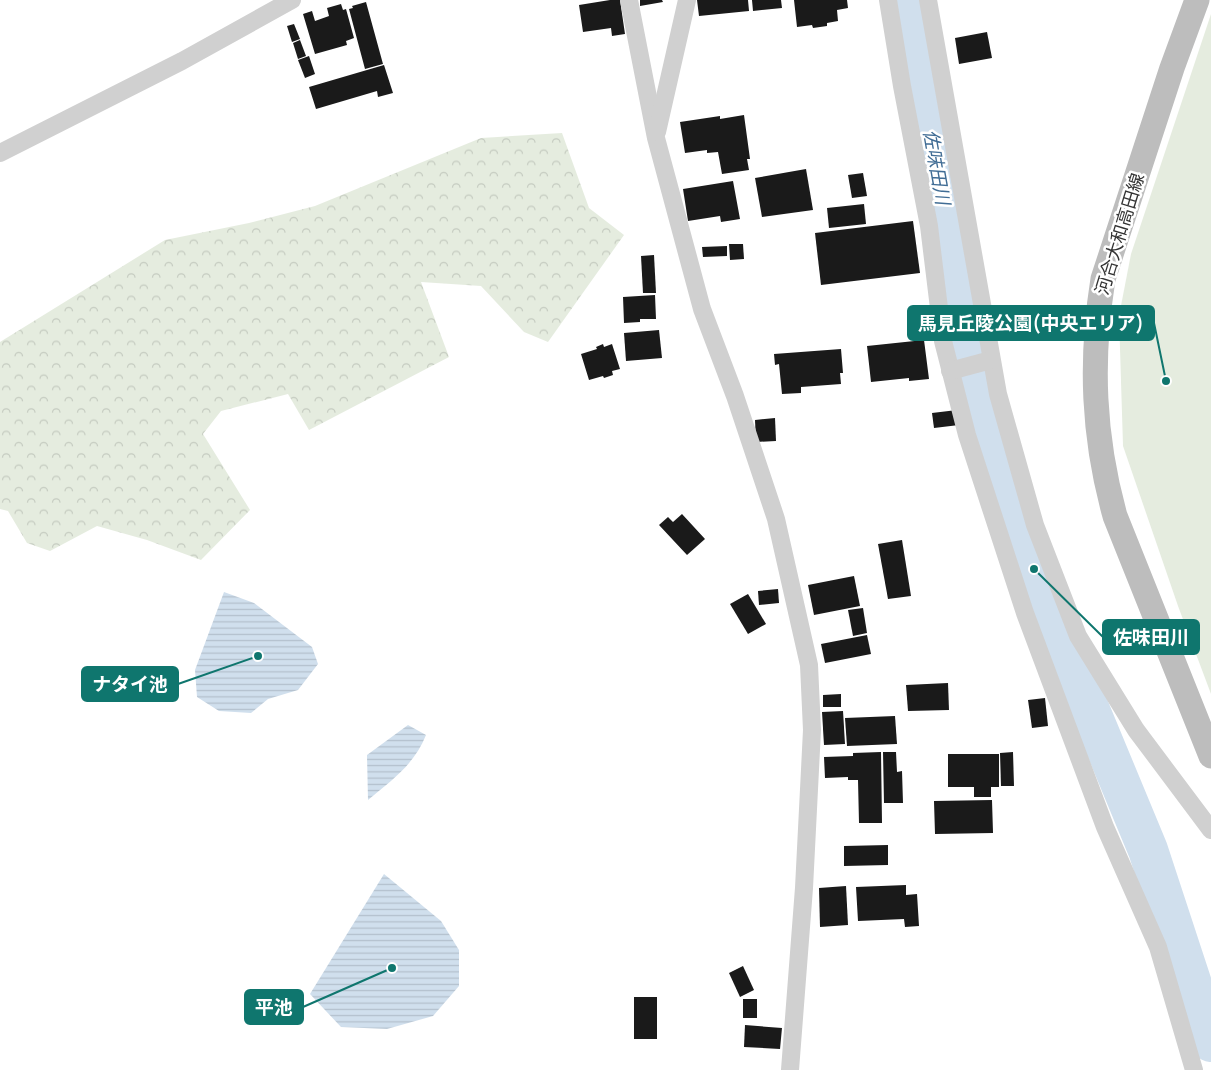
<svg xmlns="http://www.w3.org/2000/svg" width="1211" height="1070" font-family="Manrope,'Noto Sans JP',sans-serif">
<defs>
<pattern id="forest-crowns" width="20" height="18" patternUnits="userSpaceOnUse" patternTransform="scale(1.25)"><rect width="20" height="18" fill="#e5ecdf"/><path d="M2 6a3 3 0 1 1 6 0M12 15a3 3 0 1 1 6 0" fill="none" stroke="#c5cbc0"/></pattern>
<pattern id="water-rules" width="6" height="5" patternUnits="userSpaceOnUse" patternTransform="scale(1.25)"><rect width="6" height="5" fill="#d0dfed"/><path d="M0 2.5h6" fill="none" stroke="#b3c0cc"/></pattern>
</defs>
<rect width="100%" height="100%" fill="#fff"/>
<path fill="url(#forest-crowns)" d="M562,133L589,208L624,235L548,342L524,332L481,286L421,282L449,357L309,430L288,394L221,411L203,434L250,510L201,560L147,540L97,526L50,551L27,543L8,511L0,509V342L165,240L249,223L315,206L481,138Z"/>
<path fill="#e5ecdf" d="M1211,14V694L1178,606L1123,446L1119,316L1131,254Z"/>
<g fill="url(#water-rules)">
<path d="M224,592L254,603L312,647L318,664L298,690L268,699L251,713L219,711L197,697L195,670Z"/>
<path d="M408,725L426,735C414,765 392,780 368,800L367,755Z"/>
<path d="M384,874L441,921L459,950V986L433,1016L387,1029L341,1027L310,994Z"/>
</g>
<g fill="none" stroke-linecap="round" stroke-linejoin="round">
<path stroke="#d0dfed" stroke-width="40" d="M911,0L934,153L963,320L979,398L1007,490L1034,569L1073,669L1148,850L1211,1042"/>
</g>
<g fill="#1a1a1a">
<path d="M610,0H620L625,34L612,36L611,28L583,32L579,5Z"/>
<path d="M640,0H662L663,2L640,6Z"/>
<path d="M697,0H748L749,11L699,16Z"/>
<path d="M752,0H781L782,8L753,11Z"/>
<path d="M794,0H847L848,8L837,10L838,21L827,23V26L813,28L812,25L797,27Z"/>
<path d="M366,2L383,64L365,69L349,9L353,8L352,6Z"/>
<path d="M341,4L343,10L346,9L354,38L346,41L347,45L315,54L303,14L312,11L315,21L329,16L327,8Z"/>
<path d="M294,24L300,39L292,42L287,26Z"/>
<path d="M987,32L992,58L959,64L955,38Z"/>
<path d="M300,40L306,56L298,59L293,43Z"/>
<path d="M309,56L315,74L305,78L298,60Z"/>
<path d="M384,65L393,93L378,97L377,91L316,109L309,87Z"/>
<path d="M744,115L750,159H747L749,170L722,174L718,152L707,153V150L685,153L680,122L720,116V119Z"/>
<path d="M806,169L813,210L762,217L755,178Z"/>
<path d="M863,173L867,196L852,198L848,175Z"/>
<path d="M733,181L740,219L721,222L720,216L688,221L683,189Z"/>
<path d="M864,204L866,224L829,228L827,208Z"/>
<path d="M913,221L920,273L821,285L815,233Z"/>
<path d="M729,244H743L744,259L730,260Z"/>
<path d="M727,246V256L703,257L702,247Z"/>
<path d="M654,255L656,293H643L641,256Z"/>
<path d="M655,295L656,319H640V322L624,323L623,297Z"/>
<path d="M659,330L662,358L626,361L624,333Z"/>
<path d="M924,340L929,379L909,381V378L871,382L867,346Z"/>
<path d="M603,344L604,347L612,344L620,369L612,371L613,375L604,378L603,376L589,380L581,354L597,349L596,347Z"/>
<path d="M841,349L843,373H840L841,384L801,387V393L782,394L779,364L775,365L774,354Z"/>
<path d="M957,410L959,425L934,428L932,413Z"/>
<path d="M775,418L776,441L756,442L755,420Z"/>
<path d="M682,514L705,539L687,555L659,525L668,517L673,522Z"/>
<path d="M902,540L911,596L888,599L878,544Z"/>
<path d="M854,576L860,606L814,615L808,585Z"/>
<path d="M778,589L779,603L759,605L758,591Z"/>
<path d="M748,594L766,624L748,634L730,604Z"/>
<path d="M863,608L867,633L853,636L848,610Z"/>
<path d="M867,635L871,654L825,663L821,644Z"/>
<path d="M948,683L949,710L908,711L906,685Z"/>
<path d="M841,694V707H823V695Z"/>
<path d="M1045,698L1048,726L1032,728L1028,700Z"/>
<path d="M843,711L845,744L824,745L822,712Z"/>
<path d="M895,716L897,744L847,746L845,718Z"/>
<path d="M881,752L882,823H859L858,780H848V777L825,778L824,757L853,756V753Z"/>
<path d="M883,752H896L897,772L902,771L903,803H884Z"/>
<path d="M1013,752L1014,786H1001L1000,753Z"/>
<path d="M948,754H999V787H991V797H974V787H948Z"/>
<path d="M992,800L993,833L935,834L934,801Z"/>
<path d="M888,845V865L844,866V846Z"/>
<path d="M906,885V895L917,894L919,926L905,927L904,919L858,921L856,887Z"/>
<path d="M846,886L848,925L820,927L819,888Z"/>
<path d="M743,966L754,990L740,997L729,973Z"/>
<rect x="634" y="997" width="23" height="42"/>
<rect x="743" y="999" width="14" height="19"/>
<path d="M745,1025L782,1028L780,1049L744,1047Z"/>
</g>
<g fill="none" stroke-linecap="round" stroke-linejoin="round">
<g stroke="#d0d0d0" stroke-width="18">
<path d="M629,0L656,138L702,309L735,396L776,519L809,665L812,730L804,888L790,1070"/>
<path d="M888,0L902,86L929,226L943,341L967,435L1025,613L1105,827L1158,947L1194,1070"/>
<path d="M928,0L998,394L1035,525L1078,636L1136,730L1211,830"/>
<path d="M657,132L687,0"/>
<path d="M0,153L182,61L292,0"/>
<path d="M950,371L991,360"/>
</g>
<path stroke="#bdbdbd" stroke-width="25" d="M1197,0L1172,68L1103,279C1090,361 1093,437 1115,516L1211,756"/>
</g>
<g text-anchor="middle" stroke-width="5" stroke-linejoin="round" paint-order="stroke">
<g font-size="18" fill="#333" stroke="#fff">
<text transform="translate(1120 234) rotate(-73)" y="6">河合大和高田線</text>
</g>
<g font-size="19" font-style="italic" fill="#416d95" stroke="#fff">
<text transform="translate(937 167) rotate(80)" y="7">佐味田川</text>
</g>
</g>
<path fill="none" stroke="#0f766e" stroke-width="2" d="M1166 381L1154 323M1034 569L1103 637M258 656L178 684M392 968L303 1007"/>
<g fill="#0f766e" stroke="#fff" stroke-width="2">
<circle cx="1166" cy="381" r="5"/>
<circle cx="1034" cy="569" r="5"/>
<circle cx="258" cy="656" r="5"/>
<circle cx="392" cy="968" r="5"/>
</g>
<g fill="#0f766e" stroke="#0f766e" stroke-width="2">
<rect x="908" y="306" width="246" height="34" rx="5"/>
<rect x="1103" y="620" width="96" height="34" rx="5"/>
<rect x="82" y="667" width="96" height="34" rx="5"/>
<rect x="245" y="990" width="58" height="34" rx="5"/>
</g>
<g font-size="19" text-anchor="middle" font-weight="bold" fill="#fff">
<text x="1031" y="330">馬見丘陵公園(中央エリア)</text>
<text x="1151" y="644">佐味田川</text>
<text x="130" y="691">ナタイ池</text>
<text x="274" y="1014">平池</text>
</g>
</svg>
